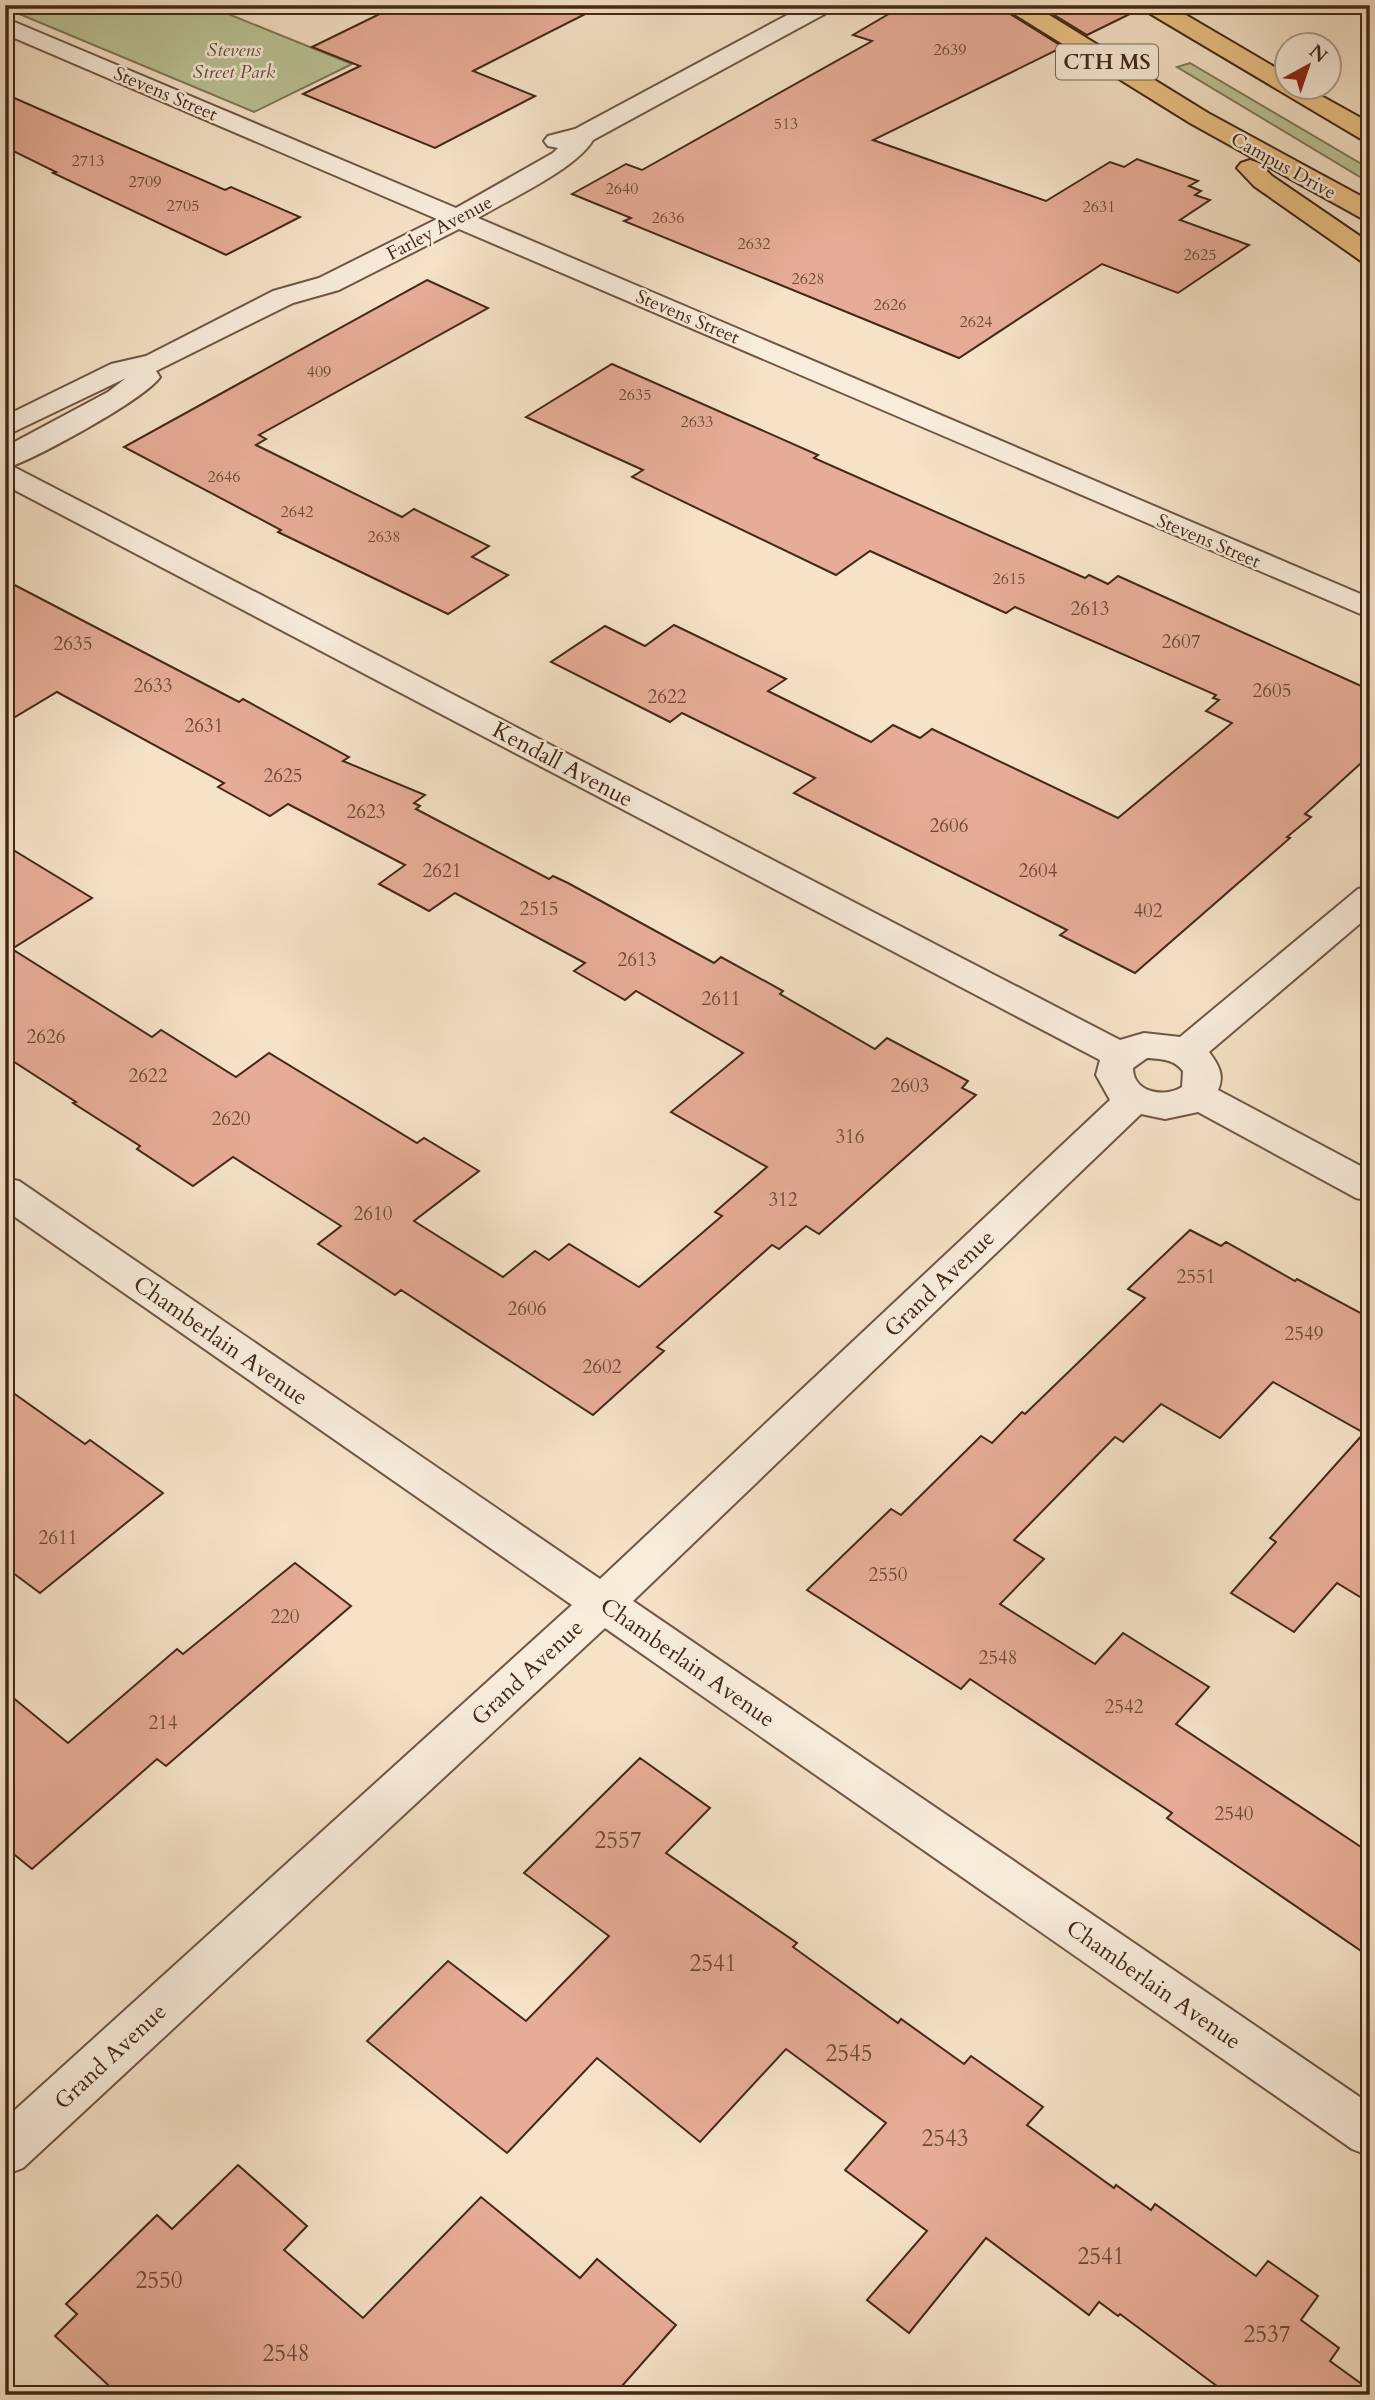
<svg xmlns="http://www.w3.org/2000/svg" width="1375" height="2400" font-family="Cardo,serif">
<rect width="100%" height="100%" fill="#f5e2c7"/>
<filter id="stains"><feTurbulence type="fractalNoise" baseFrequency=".00286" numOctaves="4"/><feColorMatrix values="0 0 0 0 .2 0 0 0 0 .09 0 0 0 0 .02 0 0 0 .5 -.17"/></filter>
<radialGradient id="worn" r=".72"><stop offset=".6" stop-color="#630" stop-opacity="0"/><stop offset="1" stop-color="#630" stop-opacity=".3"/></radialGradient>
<g fill="#bbc396" stroke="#807657" stroke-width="2">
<path d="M5,5H206L352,64L254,112L5,8Z"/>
<path d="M1190,63L1370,169V183L1177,67Z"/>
</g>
<g fill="#e7ac97" stroke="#442818" stroke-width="2">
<path d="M398,5H603L473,71L535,96L435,148L303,94L360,66L312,47Z"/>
<path d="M904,5H1002L1007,12L1063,47L873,140L1046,201L1110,162L1124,167L1137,159L1198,181L1189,186L1201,191L1195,195L1210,200L1180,220L1249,245L1178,293L1102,264L959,358L624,221L631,218L572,194L626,164L642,170L872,41L853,35Z"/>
<path d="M1038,5H1138L1140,9L1087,35Z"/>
<path d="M5,94L225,190L231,187L300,217L226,255L53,173L56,172L5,147Z"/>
<path d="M427,280L488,308L259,435L266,439L256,445L402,517L414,509L489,546L472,557L508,575L448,614L278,532L281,530L124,447Z"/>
<path d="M612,364L818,455L814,458L1085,578L1089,575L1108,584L1118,576L1370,690V755L1305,814L1311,817L1287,837L1290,838L1135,973L1060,935L1067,930L794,793L815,778L682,713L670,722L551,662L605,626L645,646L674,625L786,679L768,691L871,742L893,725L920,738L932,729L1118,818L1232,723L1206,711L1219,700L1213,698L1216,695L1015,607L1006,613L870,551L836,575L632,477L643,470L526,417Z"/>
<path d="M5,580L239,702L243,699L349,757L343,761L425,795L414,803L420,806L416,809L549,879L553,876L568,883L714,963L721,957L783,991L780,994L875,1049L887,1038L968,1081L962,1088L976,1095L819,1234L806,1226L779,1249L772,1245L657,1347L664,1351L593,1415L401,1290L395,1295L318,1244L341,1226L233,1157L193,1186L137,1149L140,1146L73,1103L76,1102L5,1056V845L92,898L12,949L152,1037L161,1030L236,1077L269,1053L417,1143L424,1138L479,1171L414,1221L503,1277L535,1251L549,1260L569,1244L639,1287L722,1216L715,1212L767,1167L671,1112L743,1053L636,991L625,1000L574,971L585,963L455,893L429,911L379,884L405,865L288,804L270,816L218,787L224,783L57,692L5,723Z"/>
<path d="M1190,1230L1221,1246L1226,1242L1295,1281L1297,1279L1370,1318V1603L1337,1583L1294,1632L1231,1593L1276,1542L1270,1538L1364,1433L1273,1382L1220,1438L1161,1404L1123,1442L1115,1437L1014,1540L1044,1559L1000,1604L1095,1664L1123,1633L1209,1687L1176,1724L1370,1853V1957L1167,1818L1172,1813L970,1679L961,1689L807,1590L891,1509L901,1515L981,1436L992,1443L1022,1412L1025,1414L1145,1298L1128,1289Z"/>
<path d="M5,1387L85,1444L90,1440L163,1493L40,1593L5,1567Z"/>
<path d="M295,1563L351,1606L166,1766L157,1759L32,1869L5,1847V1691L68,1743L177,1649L183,1654Z"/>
<path d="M640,1758L710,1808L666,1853L797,1943L793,1947L898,2023L901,2019L964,2064L971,2056L1043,2107L1027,2125L1114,2188L1116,2185L1151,2210L1155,2204L1256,2276L1268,2261L1318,2296L1301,2320L1339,2348L1330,2361L1370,2390V2395H1229L1120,2314L1118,2316L1099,2302L1089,2315L986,2238L909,2333L867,2300L927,2231L845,2170L886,2123L786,2049L700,2142L597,2058L507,2153L367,2041L448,1961L526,2021L609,1936L524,1873Z"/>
<path d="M238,2165L307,2226L284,2250L363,2318L481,2197L580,2278L597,2259L676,2325L614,2395H119L55,2336L77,2314L66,2304L157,2215L172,2229Z"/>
</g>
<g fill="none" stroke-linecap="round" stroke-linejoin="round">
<g stroke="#705644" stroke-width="4">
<path id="minor" d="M806,5H836L832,10L593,140C575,170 509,199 478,218L1370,598V618L459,229L339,290L293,303L156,371L160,377C145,399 40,456 12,466L1120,1040L1144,1033L1180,1037L1358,889L1370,886V915L1209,1052C1218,1064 1225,1075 1218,1090L1370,1171V1201L1356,1198L1198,1112L1165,1119L1141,1114L633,1601L1370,2104V2156L1352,2149L605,1628L23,2168L5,2175V2119L572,1605L5,1210V1178L19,1181L600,1579L1110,1100L1096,1075L1100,1060L5,485V447L108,392L126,378L5,436V416L111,364L146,356L273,291L319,278L437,219L5,34V18L456,208L553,153L558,148L548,146L544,141L548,136L575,129ZM1147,1058C1161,1059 1174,1059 1183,1071L1182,1087C1165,1098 1133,1093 1133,1068Z"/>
</g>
<g stroke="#442818" stroke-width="4">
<g id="major">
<path d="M1004,5H1033L1208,113L1370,201V220L1361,218L1190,123L1008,10Z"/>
<path d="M1140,5H1169L1288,75V88H1307L1370,123V142L1361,139L1144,10Z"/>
<path d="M1250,160L1259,163L1272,176L1370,243V263L1361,261L1254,186L1237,168L1241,163Z"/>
</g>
</g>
<use href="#minor" fill="#f8ecdb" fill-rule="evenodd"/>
<use href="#major" fill="#eac184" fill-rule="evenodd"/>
<g stroke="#442818" stroke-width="5">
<path id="rail" d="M1347,5L1370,18"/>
</g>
<use href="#rail" stroke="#f8ecdb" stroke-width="3.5" stroke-dasharray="11" stroke-linecap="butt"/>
</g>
<g text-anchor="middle" stroke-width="5" stroke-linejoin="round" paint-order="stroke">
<g font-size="16" fill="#6d4938">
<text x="950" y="55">2639</text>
<text x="786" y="129">513</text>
<text x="88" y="166">2713</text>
<text x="145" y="187">2709</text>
<text x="622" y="194">2640</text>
<text x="183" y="211">2705</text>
<text x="1099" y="212">2631</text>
<text x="668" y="223">2636</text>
<text x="754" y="249">2632</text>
<text x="1200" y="260">2625</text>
<text x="808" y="284">2628</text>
<text x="890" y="310">2626</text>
<text x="976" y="327">2624</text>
<text x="319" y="377">409</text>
<text x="635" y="400">2635</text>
<text x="697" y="427">2633</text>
<text x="224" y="482">2646</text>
<text x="297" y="517">2642</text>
<text x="384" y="542">2638</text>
<text x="1009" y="584">2615</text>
</g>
<g font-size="19" font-style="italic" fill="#624f38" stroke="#f8ecdb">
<text x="234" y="56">Stevens<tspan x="234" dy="22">Street Park</tspan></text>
</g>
<g font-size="19" fill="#442818" stroke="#f8ecdb">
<text transform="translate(166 93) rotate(23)" y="7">Stevens Street</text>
<text transform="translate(1284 165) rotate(29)" y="7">Campus Drive</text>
<text transform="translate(439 227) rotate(-28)" y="7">Farley Avenue</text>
<text transform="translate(688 316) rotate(23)" y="7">Stevens Street</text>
<text transform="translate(1209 540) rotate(23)" y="7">Stevens Street</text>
</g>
<g font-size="19" fill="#6d4938">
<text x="1090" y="615">2613</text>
<text x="1181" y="648">2607</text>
<text x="73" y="650">2635</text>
<text x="153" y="692">2633</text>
<text x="1272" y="697">2605</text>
<text x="667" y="703">2622</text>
<text x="204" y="732">2631</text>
<text x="283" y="782">2625</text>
<text x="366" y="818">2623</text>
<text x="949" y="832">2606</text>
<text x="442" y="877">2621</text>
<text x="1038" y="877">2604</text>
<text x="539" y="915">2515</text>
<text x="1148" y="917">402</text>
<text x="637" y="966">2613</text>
<text x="721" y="1005">2611</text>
<text x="46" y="1043">2626</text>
<text x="148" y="1082">2622</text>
<text x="910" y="1092">2603</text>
<text x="231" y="1125">2620</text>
<text x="850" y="1143">316</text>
<text x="783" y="1206">312</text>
<text x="373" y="1220">2610</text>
<text x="1196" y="1283">2551</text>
<text x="527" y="1315">2606</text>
<text x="1304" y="1340">2549</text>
<text x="602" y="1373">2602</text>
<text x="58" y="1544">2611</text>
<text x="888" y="1581">2550</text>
<text x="285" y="1623">220</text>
<text x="998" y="1664">2548</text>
<text x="1124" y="1713">2542</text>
<text x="163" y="1729">214</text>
<text x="1234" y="1820">2540</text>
</g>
<rect fill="#f8ecdb" stroke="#7a6352" stroke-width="2" x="1056" y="44.5" width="102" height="35" rx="5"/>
<g font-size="21" font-weight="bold" fill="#442818">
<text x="1107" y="69">CTH MS</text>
</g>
<g font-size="23" fill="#442818" stroke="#f8ecdb">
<text transform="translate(563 764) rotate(28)" y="8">Kendall Avenue</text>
<text transform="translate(939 1283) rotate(-44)" y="8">Grand Avenue</text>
<text transform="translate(221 1340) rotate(35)" y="8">Chamberlain Avenue</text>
<text transform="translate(688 1662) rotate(35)" y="8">Chamberlain Avenue</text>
<text transform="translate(527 1672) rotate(-43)" y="8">Grand Avenue</text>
<text transform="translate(1154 1984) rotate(35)" y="8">Chamberlain Avenue</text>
<text transform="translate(110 2056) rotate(-43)" y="8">Grand Avenue</text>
</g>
<g font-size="23" fill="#6d4938">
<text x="618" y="1848">2557</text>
<text x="713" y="1971">2541</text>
<text x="849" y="2061">2545</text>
<text x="945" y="2146">2543</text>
<text x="1101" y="2264">2541</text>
<text x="159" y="2288">2550</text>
<text x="1267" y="2342">2537</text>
<text x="286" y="2361">2548</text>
</g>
</g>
<rect width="1375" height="2400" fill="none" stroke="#f5e2c7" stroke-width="28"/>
<rect x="7" y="7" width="1361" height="2386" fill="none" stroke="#442818" stroke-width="3.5"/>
<rect x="14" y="14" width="1347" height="2372" fill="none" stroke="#442818" stroke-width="2"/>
<g transform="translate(1308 66) rotate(40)"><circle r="33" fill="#f8ecdb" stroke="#b09e8d" stroke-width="2"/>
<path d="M0-5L12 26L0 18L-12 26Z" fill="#8f2418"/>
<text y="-10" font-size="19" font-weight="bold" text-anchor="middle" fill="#442818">N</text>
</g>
<rect width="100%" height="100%" filter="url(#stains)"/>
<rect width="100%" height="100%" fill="url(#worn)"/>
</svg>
